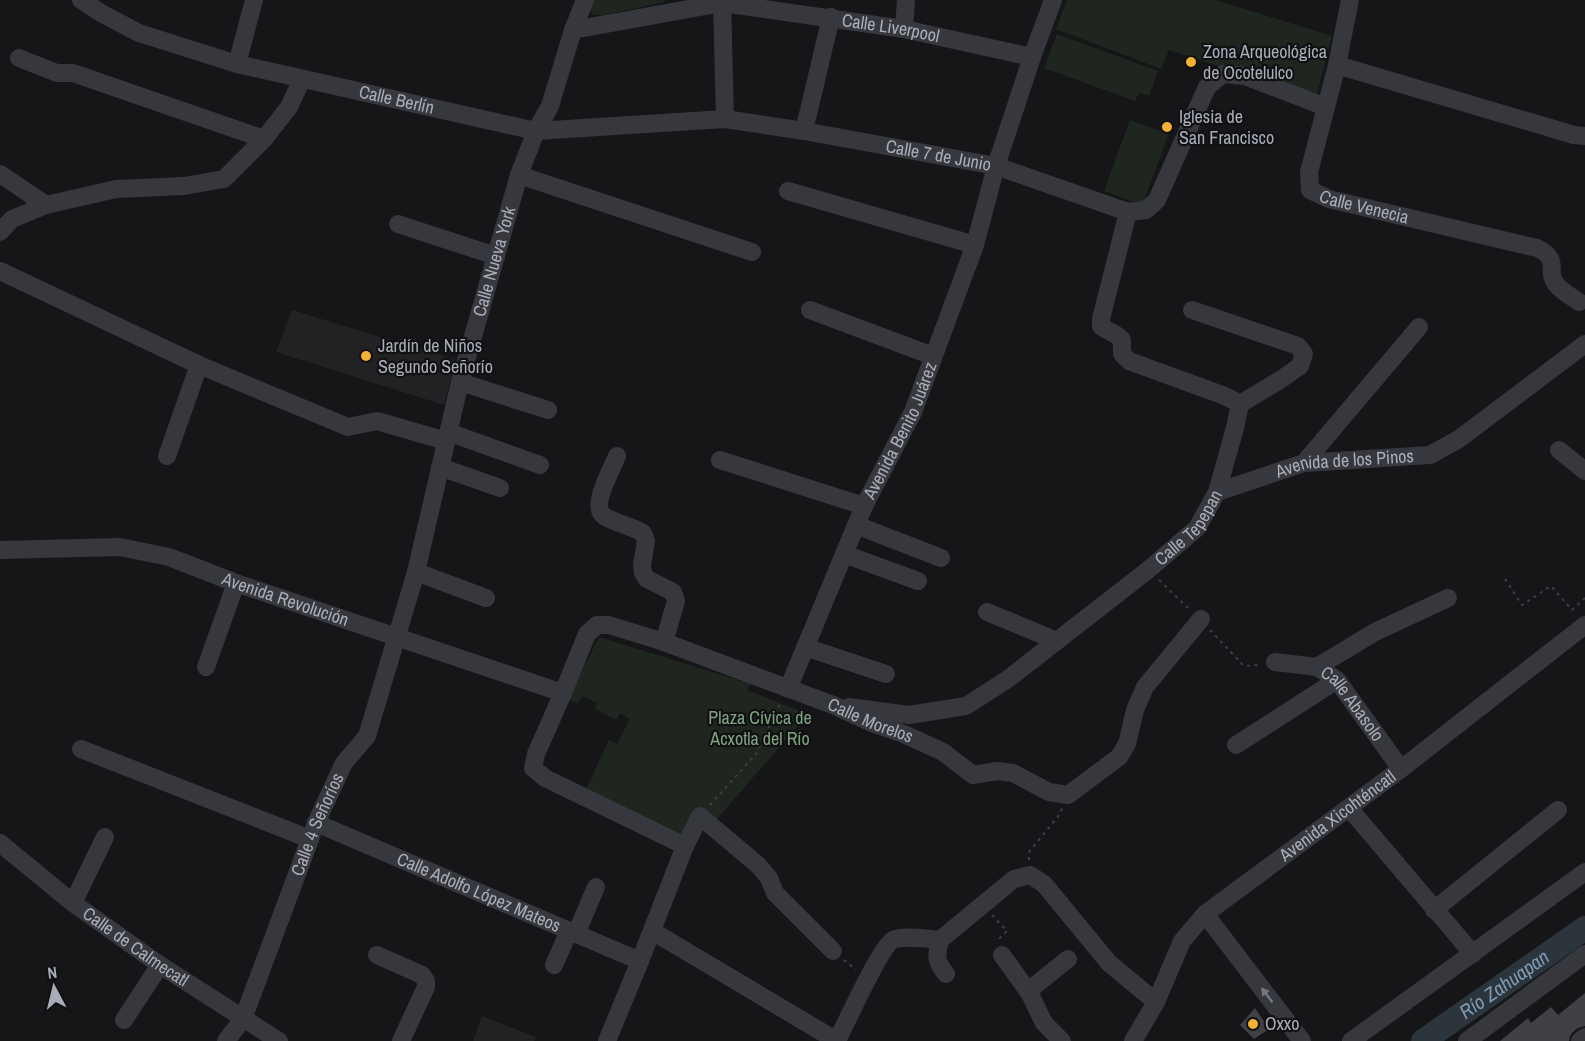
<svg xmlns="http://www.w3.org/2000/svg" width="1585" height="1041" font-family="'Archivo Narrow',sans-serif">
<rect width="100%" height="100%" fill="#161618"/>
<g fill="#222225">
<path d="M292,310L456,360L444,405L276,352Z"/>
<path d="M482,1016L536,1037L534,1041H473Z"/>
</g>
<g fill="#1e261f">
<path d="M592,0H665V2L604,15H594C589,11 590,6 592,0Z"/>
<path d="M1067,0H1216L1332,36L1316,98L1169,50L1161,69L1056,29Z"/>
<path d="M1057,34L1158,71L1149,96L1139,93L1135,101L1044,68Z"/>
<path d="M1130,120L1169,134L1142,205L1104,191Z"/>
<path d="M599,637L751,684L747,690L808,714L712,825L680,839L584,793L609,740L617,744L630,719L620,713L616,720L594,708L597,703L583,696L578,704L568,699Z"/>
</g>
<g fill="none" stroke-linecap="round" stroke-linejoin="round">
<path stroke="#2c353c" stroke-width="24" id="s1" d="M1423,1041L1585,928"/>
</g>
<g fill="#404145">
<path d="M1585,993V1026L1578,1028L1573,1032L1570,1036L1569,1041H1500L1528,1018L1531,1023L1551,1007L1558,1015Z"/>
<path d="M1255,1008L1269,1029L1254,1039L1240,1025Z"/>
</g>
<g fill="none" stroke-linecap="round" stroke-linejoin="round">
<g stroke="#3d3f44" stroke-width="2" stroke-dasharray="3 4.5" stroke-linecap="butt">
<path d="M1505,579L1522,605L1551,586L1572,610L1585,598"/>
<path d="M1159,580L1189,609"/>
<path d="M1210,630L1244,666L1260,665"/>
<path d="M710,805L756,754L781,702"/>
<path d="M1029,860V852L1060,814L1062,808"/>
<path d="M992,915L1007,931L999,939"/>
<path d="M844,960L856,970"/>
</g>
<g stroke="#37383d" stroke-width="18">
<path id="s2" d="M81,0L101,13L139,33L237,64L536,131L725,119L804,131L996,166L1128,212L1146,210L1157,200L1207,87L1223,74L1245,76L1326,107"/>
<path d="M722,0L725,119"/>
<path id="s3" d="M1350,0L1337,65L1309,172L1310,190L1329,199L1537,248C1562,260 1545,271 1556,284C1561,291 1572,297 1579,302"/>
<path d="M904,29L906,0"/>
<path id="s4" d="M573,30L722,3L904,29L1032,57"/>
<path d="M19,58L57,73H73L264,139"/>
<path d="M237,64L254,0"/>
<path d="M1337,65L1574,135L1585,136"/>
<path d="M804,131L831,17"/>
<path d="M0,174L46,205"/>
<path d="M519,175L752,252"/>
<path d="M788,191L975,245"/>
<path d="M1128,212L1101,319V326C1108,332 1117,333 1122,340V354L1129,361L1225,396L1240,404"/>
<path d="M398,224L496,256"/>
<path d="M0,232L12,219L46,205L116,189L184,186L224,179L264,139L289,107L302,79"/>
<path d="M0,271L199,365L348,427L377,421L446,441"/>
<path d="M810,310L933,356"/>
<path d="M1192,310L1298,346L1304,354L1300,366L1280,380L1240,404"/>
<path d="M460,382L548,410"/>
<path d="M448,432L540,465"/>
<path d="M1559,450L1585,471"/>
<path d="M167,456L199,365"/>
<path d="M617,456C612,469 590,506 604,516C612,522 632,526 643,533L646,541L642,565L643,573L647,579L673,592L676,601L664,642"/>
<path d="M720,460L864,506"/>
<path d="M1304,463L1419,327"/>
<path d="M440,467L500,488"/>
<path id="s5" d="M1217,492L1304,463L1430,455L1459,439L1585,344"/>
<path d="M856,525L941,558"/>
<path id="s6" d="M0,550L120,547L169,557L236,583L563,693"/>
<path d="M844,554L918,581"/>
<path d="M416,572L486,598"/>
<path d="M987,612L1057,641"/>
<path d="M805,647L886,674"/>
<path id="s7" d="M1275,662L1317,667L1337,680L1401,769"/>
<path d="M206,667L236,583"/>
<path d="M1317,667L1375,632L1448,598"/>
<path id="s8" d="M788,689L864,506L913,412L975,245L996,166L1032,57L1053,0"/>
<path id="s9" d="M849,707L909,715L966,706L1008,679L1148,570L1197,528L1217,492L1235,428L1240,404"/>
<path d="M1236,745L1337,680"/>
<path d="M81,749L310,839"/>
<path d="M1349,808L1473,954"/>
<path id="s10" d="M316,823L640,961"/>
<path id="s11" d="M0,843L73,903L160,965L279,1041"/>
<path id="s12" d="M685,846L545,778L533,768L536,754L563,693L587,634L597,625H609L664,642L833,705L872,723L904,734L943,752L973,775L997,771L1013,773L1049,792L1068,795L1119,757L1127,744L1135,710L1145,687L1201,619"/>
<path d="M73,903L105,837"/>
<path d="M1434,910L1558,810"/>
<path d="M1205,914L1302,1041"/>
<path d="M652,931L837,1041"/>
<path d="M576,934L596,887"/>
<path d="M940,940L1014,879L1030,875L1044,884L1109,963L1156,1002"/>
<path d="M940,940C936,957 935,960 946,974"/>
<path d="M377,955L422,975L426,981V987L401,1041"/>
<path d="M1002,955L1030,994L1044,1023L1062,1041"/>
<path d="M554,965L569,931"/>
<path d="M1028,991L1068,959"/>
<path d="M124,1020L160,965"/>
<path id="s13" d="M226,1041L243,1019L316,823L344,763L367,736L416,572L460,382L519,175L536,131L550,106L573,30L585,0"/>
<path d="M607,1041L640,961L685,846L700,816L758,865L769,878L775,893L833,951"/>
<path d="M837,1041C845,1025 881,946 893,940C904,935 928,939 940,940"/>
<path id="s14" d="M1133,1041L1156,1002L1182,941L1205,914L1401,769L1585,625"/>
<path d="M1351,1041L1585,872"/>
<path d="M1467,1041L1585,954"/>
<path d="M1580,1041L1585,1037"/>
</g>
</g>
<defs><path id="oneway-solid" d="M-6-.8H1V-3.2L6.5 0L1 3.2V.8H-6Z" transform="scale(1.5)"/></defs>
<use fill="#757881" href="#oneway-solid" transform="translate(1267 995) rotate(-127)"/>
<g fill="#f2b134" stroke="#111113" stroke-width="2">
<circle cx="1191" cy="62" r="6"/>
<circle cx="1167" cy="127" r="6"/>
<circle cx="366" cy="356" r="6"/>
<circle cx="1253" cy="1024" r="6"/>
</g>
<g text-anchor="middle" stroke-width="4.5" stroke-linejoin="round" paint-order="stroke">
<g font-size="18" fill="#a8adb8" stroke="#111113">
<text dy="6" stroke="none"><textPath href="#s4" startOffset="322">Calle Liverpool</textPath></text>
<text dy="6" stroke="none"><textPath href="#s2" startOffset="333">Calle Berlín</textPath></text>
<text dy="6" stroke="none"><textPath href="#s2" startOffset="882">Calle 7 de Junio</textPath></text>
<text dy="6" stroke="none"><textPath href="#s3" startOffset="252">Calle Venecia</textPath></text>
<text dy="6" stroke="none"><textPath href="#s13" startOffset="830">Calle Nueva York</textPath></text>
<text dy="6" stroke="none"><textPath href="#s8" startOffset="282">Avenida Benito Juárez</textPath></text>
<text dy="6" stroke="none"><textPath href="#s5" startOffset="132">Avenida de los Pinos</textPath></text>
<text dy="6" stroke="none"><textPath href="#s9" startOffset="405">Calle Tepepan</textPath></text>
<text dy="6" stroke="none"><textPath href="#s6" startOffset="294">Avenida Revolución</textPath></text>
<text dy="6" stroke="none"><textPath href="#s7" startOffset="94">Calle Abasolo</textPath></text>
<text dy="6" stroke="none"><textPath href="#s12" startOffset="620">Calle Morelos</textPath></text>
<text dy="6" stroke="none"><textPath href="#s14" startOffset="312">Avenida Xicohténcatl</textPath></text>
<text dy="6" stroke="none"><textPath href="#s13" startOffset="236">Calle 4 Señoríos</textPath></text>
<text dy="6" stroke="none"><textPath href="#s10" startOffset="177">Calle Adolfo López Mateos</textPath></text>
<text dy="6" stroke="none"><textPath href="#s11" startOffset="171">Calle de Calmecatl</textPath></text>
</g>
<g font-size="18" fill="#a8adb8" stroke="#111113" text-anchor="start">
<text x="1203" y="58">Zona Arqueológica<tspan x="1203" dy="21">de Ocotelulco</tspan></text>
<text x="1179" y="123">Iglesia de<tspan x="1179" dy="21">San Francisco</tspan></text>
<text x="378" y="352">Jardín de Niños<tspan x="378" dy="21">Segundo Señorío</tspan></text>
<text x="1265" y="1030">Oxxo</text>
</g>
<g font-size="18" fill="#7fa381" stroke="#111113">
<text x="760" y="724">Plaza Cívica de<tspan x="760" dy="21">Acxotla del Río</tspan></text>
</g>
<g font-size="20" font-style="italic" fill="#7f9bb3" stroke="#111113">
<text dy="7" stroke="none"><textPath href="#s1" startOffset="99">Río Zahuapan</textPath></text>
</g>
</g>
<g transform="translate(54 987) rotate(353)" stroke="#111113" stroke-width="4.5" paint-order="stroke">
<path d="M0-4.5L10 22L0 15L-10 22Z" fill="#a8adb8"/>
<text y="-9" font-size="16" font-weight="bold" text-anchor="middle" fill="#a8adb8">N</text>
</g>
</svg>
